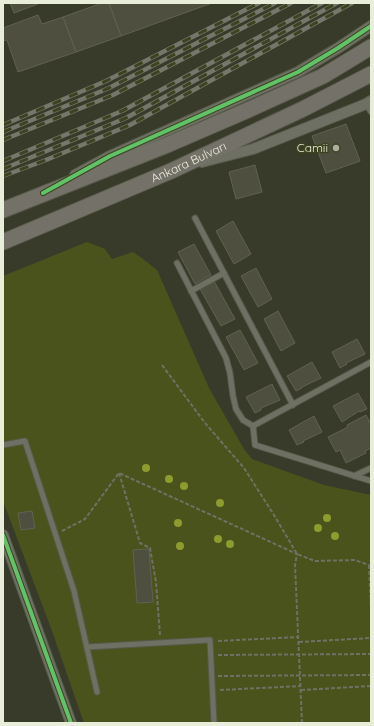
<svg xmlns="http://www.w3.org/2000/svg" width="374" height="726" font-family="Quicksand,sans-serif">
<rect width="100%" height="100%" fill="#383b29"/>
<path fill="#4b531d" d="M87,242L105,249L112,259L133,252L143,259L157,270L209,388L244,449L252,459L324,485L371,495V723H84L52,631L3,501V276Z"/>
<g fill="#4f4f40" stroke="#616152">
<path d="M10,3H38V4L14,13Z"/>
<path d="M102,3H109L121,36L76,52L63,17Z"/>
<path d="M109,3H212L121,36Z"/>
<path d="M38,15L42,24L63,17L76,52L18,72L7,40L3,41V28Z"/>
<path d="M346,124L360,161L326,173L312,136Z"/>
<path d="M255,165L262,192L236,199L229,172Z"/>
<path d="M233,221L251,254L234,264L216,231Z"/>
<path d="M194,244L211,275L195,284L178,252Z"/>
<path d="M256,268L272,299L258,307L241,276Z"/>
<path d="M214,281L235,319L221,326L200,289Z"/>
<path d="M278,311L295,343L281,351L264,319Z"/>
<path d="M240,330L258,363L244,370L226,337Z"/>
<path d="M357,339L365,354L346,363L347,364L340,368L332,352Z"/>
<path d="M312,362L321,378L302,387V388L296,391L287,376Z"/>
<path d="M272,384L280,400L261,408V410L255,413L246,397Z"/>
<path d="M358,393L367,409L360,412L359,411L342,422L333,406Z"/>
<path d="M366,415L371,424V448L365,451L366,453L346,463L340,450L336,452L328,437L348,427L347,425Z"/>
<path d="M314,416L322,432L303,441L304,442L297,445L289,430Z"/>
<path d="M32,511L35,528L21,530L18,513Z"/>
<path d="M149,549L153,602L137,603L133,550Z"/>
</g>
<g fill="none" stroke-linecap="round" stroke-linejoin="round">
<g stroke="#575a4a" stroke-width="7">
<g id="service">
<path d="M366,104L371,112"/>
<path d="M195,218L293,405"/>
<path d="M177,263L226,358L230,373L233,396L236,409L243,420L253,426"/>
<path d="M191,291L224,273"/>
<path d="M253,426L255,445L371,481"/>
<path d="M253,426L371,362"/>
<path d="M3,445L25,441L74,591L97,692"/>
<path d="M354,476L371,468"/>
<path d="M87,647L210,640L214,723"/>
</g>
</g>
<g stroke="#575a4a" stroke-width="12">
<g id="minor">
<path d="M202,162L253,149L366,104L371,101"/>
<path d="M75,175L110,156L298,72L338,48L371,26"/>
<path d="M3,535L71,723"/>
</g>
</g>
<g stroke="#575a4a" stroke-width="17">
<g id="primary">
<path d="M3,210L167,145L248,110L323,76L371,47"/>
<path id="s1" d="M3,242L171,171L303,109L371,74"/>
</g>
</g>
<g stroke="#6e7163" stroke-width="2" stroke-dasharray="4 2" stroke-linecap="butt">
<path d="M162,365L205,423L244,468L274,515L297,554L315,561L355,560L371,566"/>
<path d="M119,473L140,543L150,548L156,582L160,635"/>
<path d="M62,531L85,519L119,473L297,554L295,565L302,723"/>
<path d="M369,565L371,609"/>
<path d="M218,641L299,637"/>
<path d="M299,642L371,638"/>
<path d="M218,655L371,654"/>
<path d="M218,676L371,675"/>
<path d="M220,690L301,686"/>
<path d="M301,690L371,686"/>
</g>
<use href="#service" stroke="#6d7062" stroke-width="5"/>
<use href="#minor" stroke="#6d7062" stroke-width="10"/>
<use href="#primary" stroke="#747268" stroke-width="15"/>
<g stroke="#74776a" stroke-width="4.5">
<g id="rail">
<path d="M3,125L106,81L259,3"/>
<path d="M3,132L109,88L275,3"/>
<path d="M3,140L113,95L291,3"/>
<path d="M3,161L122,111L322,3"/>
<path d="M3,169L126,118L337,3"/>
<path d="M3,176L46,160L130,125L352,3"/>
</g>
</g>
<use href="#rail" stroke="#3d4321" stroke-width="3" stroke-dasharray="9" stroke-linecap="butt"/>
<g stroke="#3d4321" stroke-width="6">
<g id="cycleway">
<path d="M43,193L110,156L298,72L338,48L371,26"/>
<path d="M3,535L71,723"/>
</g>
</g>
<use href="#cycleway" stroke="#61c268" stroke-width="4"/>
</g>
<g fill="#8d9b2f">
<circle cx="146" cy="468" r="4"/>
<circle cx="169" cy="479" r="4"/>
<circle cx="184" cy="486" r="4"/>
<circle cx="220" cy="503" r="4"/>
<circle cx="327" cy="518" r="4"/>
<circle cx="178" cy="523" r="4"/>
<circle cx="318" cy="528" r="4"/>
<circle cx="335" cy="536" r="4"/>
<circle cx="218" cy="539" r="4"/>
<circle cx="230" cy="544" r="4"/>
<circle cx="180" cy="546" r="4"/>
</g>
<circle fill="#abaf9c" stroke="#3d4321" stroke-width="1.5" cx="336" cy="148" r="4"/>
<g text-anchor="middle" stroke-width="3" stroke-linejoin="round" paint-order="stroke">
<g font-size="12" fill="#e9eeda" stroke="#3d4321" text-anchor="end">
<text x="328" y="152">Camii</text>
</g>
<g font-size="12" fill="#e9eeda" stroke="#3d4321">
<text dy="4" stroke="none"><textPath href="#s1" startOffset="202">Ankara Bulvarı</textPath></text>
</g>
</g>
<rect width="374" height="726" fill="none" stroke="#e9eeda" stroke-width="8"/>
</svg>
